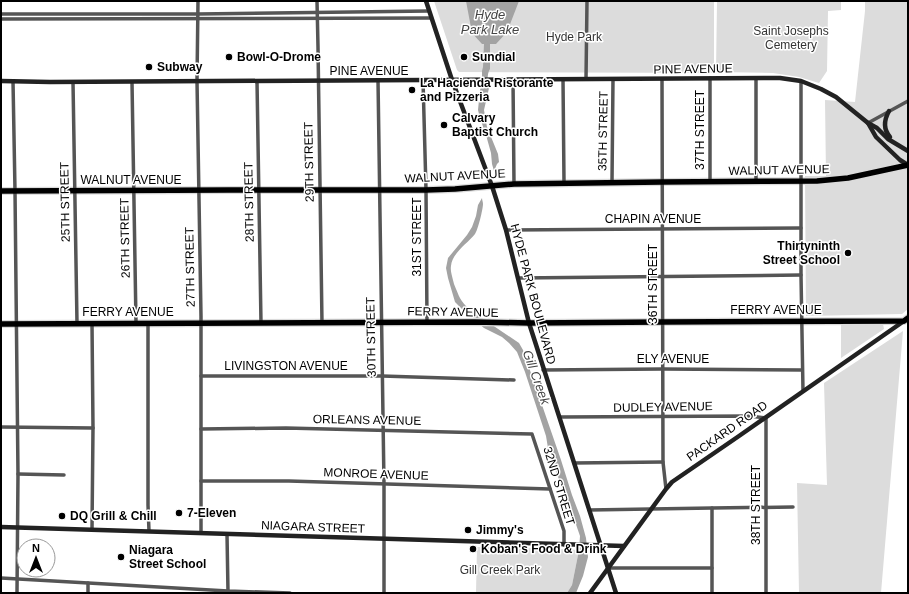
<svg xmlns="http://www.w3.org/2000/svg" width="909" height="594" font-family="Helvetica,sans-serif">
<rect width="100%" height="100%" fill="#fff"/>
<g fill="#dcdcdc">
<path d="M434,1H714V73L459,72L457,70Z"/>
<path d="M717,1H841V10L828,11L827,71L819,83L799,77L773,73L716,72Z"/>
<path d="M865,1H908V309L902,314L806,316L805,176H826L825,100L855,102L865,11Z"/>
<path d="M841,324H883L884,329L841,358Z"/>
<path d="M903,331L881,593H799L797,483L827,485L824,383Z"/>
<path d="M477,547L542,548L579,550L572,585L567,593H476Z"/>
</g>
<g fill="#a3a3a3">
<path d="M466,1H519L507,32L496,44H490V69C487,73 487,83 489,88L484,110L487,127L498,154L499,162L497,164L494,171L492,164L491,153L486,135L480,118L478,110L480,90L482,85V71L483,67L484,44H482L472,33Z"/>
<path d="M482,198C482,200 483,202 483,204C483,209 478,230 475,234C468,243 452,253 451,266C450,271 453,279 454,284C459,296 460,301 470,310L519,343L523,350L561,460L572,495L580,516L586,538L588,557L583,576L576,593H567L572,585L579,550L580,536L569,504L554,467L548,448L546,436L525,372L517,352L509,343L502,337L484,328L466,313L455,302L448,278L446,268L448,258L467,235L472,227L476,216L478,205Z"/>
</g>
<g fill="none" stroke-linecap="round" stroke-linejoin="round">
<g stroke="#dbdbdb" stroke-width="8">
<g id="primary">
<path d="M1,191L229,190H426L455,189L514,184L662,182L817,181L848,178L908,165"/>
<path d="M1,324L474,322L529,323L663,322L904,321L908,318"/>
</g>
</g>
<g stroke="#555" stroke-width="3.5">
<path d="M198,1L197,81L201,316V533"/>
<path d="M317,1L318,47L322,323"/>
<path d="M1,14H198L429,11"/>
<path d="M1,19L431,18"/>
<path d="M710,78V181"/>
<path d="M756,78V181"/>
<path d="M513,79L514,184"/>
<path d="M563,79L564,182"/>
<path d="M586,79L587,1"/>
<path d="M662,79L663,462L666,489"/>
<path d="M378,80L384,484V593"/>
<path d="M423,80L426,190L427,322"/>
<path d="M13,81L15,191L18,474L17,593"/>
<path d="M257,81L261,323"/>
<path d="M801,81V275L803,391"/>
<path d="M73,82L77,323"/>
<path d="M132,82L136,323"/>
<path d="M868,123L908,101"/>
<path d="M612,182L613,79"/>
<path d="M506,230L801,228"/>
<path d="M518,278L801,275"/>
<path d="M92,323L93,428L92,530"/>
<path d="M148,323V505L149,531"/>
<path d="M543,370L663,369L802,370"/>
<path d="M201,376H382L514,380"/>
<path d="M560,417L749,416L766,418V593"/>
<path d="M1,427L93,428"/>
<path d="M201,429L286,428L532,434L564,531V545"/>
<path d="M574,463L663,462"/>
<path d="M18,474L64,475"/>
<path d="M201,481H289L550,489"/>
<path d="M589,510L712,508L793,507"/>
<path d="M227,534L228,592"/>
<path d="M608,568H712"/>
<path d="M1,578L228,591L290,593"/>
<path d="M88,593V583"/>
<path d="M712,593V508"/>
</g>
<g stroke="#222" stroke-width="4.5">
<path d="M426,1L452,80L492,186L506,230L529,323L616,593"/>
<path d="M1,81L50,82L780,78L801,81L821,89L836,97L868,123L877,128L888,139L908,151"/>
<path d="M889,111C884,120 883,129 890,137"/>
<path d="M868,123L876,137L900,160L908,165"/>
<path d="M1,527L624,546"/>
<path d="M590,593L666,489L672,482L739,436L904,321"/>
</g>
<use href="#primary" stroke="#000" stroke-width="5.5"/>
</g>
<g fill="#000" stroke="#fff" stroke-width="1.5">
<circle cx="229" cy="57" r="4"/>
<circle cx="464" cy="57" r="4"/>
<circle cx="149" cy="67" r="4"/>
<circle cx="412" cy="90" r="4"/>
<circle cx="444" cy="125" r="4"/>
<circle cx="848" cy="253" r="4"/>
<circle cx="179" cy="513" r="4"/>
<circle cx="62" cy="516" r="4"/>
<circle cx="468" cy="530" r="4"/>
<circle cx="473" cy="549" r="4"/>
<circle cx="121" cy="557" r="4"/>
</g>
<g text-anchor="middle" stroke-width="3" stroke-linejoin="round" paint-order="stroke">
<g font-size="12" fill="#333" stroke="#fff">
<text x="791" y="35">Saint Josephs<tspan x="791" dy="14">Cemetery</tspan></text>
<text x="574" y="41">Hyde Park</text>
<text x="500" y="574">Gill Creek Park</text>
</g>
<g font-size="12" font-weight="bold" fill="#000" stroke="#fff" text-anchor="start">
<text x="237" y="61">Bowl-O-Drome</text>
<text x="472" y="61">Sundial</text>
<text x="157" y="71">Subway</text>
<text x="420" y="87">La Hacienda Ristorante<tspan x="420" dy="14">and Pizzeria</tspan></text>
<text x="452" y="122">Calvary<tspan x="452" dy="14">Baptist Church</tspan></text>
<text x="840" y="250" text-anchor="end">Thirtyninth<tspan x="840" dy="14">Street School</tspan></text>
<text x="187" y="517">7-Eleven</text>
<text x="70" y="520">DQ Grill &amp; Chill</text>
<text x="476" y="534">Jimmy's</text>
<text x="481" y="553">Koban's Food &amp; Drink</text>
<text x="129" y="554">Niagara<tspan x="129" dy="14">Street School</tspan></text>
</g>
<g font-size="12" fill="#000" stroke="#fff">
<text transform="translate(693 69) rotate(-1)" y="4">PINE AVENUE</text>
<text x="369" y="75">PINE AVENUE</text>
<text transform="translate(700 130) rotate(-90)" y="4">37TH STREET</text>
<text transform="translate(603 131) rotate(-89)" y="4">35TH STREET</text>
<text transform="translate(309 162) rotate(-91)" y="4">29TH STREET</text>
<text transform="translate(779 170) rotate(-1)" y="4">WALNUT AVENUE</text>
<text transform="translate(455 176) rotate(-3)" y="4">WALNUT AVENUE</text>
<text x="131" y="184">WALNUT AVENUE</text>
<text transform="translate(65 202) rotate(-91)" y="4">25TH STREET</text>
<text transform="translate(249 202) rotate(-91)" y="4">28TH STREET</text>
<text x="653" y="223">CHAPIN AVENUE</text>
<text transform="translate(417 237) rotate(-90)" y="4">31ST STREET</text>
<text transform="translate(125 238) rotate(-91)" y="4">26TH STREET</text>
<text transform="translate(190 267) rotate(-91)" y="4">27TH STREET</text>
<text transform="translate(653 284) rotate(-90)" y="4">36TH STREET</text>
<text transform="translate(533 294) rotate(75)" y="4">HYDE PARK BOULEVARD</text>
<text x="776" y="314">FERRY AVENUE</text>
<text x="128" y="316">FERRY AVENUE</text>
<text transform="translate(453 312) rotate(1)" y="4">FERRY AVENUE</text>
<text transform="translate(371 337) rotate(-91)" y="4">30TH STREET</text>
<text x="673" y="363">ELY AVENUE</text>
<text x="286" y="370">LIVINGSTON AVENUE</text>
<text transform="translate(663 407) rotate(-1)" y="4">DUDLEY AVENUE</text>
<text transform="translate(367 420) rotate(1)" y="4">ORLEANS AVENUE</text>
<text transform="translate(727 431) rotate(-35)" y="4">PACKARD ROAD</text>
<text transform="translate(376 474) rotate(2)" y="4">MONROE AVENUE</text>
<text transform="translate(559 486) rotate(73)" y="4">32ND STREET</text>
<text transform="translate(756 505) rotate(-90)" y="4">38TH STREET</text>
<text transform="translate(313 527) rotate(2)" y="4">NIAGARA STREET</text>
</g>
<g font-size="13" font-style="italic" fill="#444" stroke="#fff">
<text x="490" y="19">Hyde<tspan x="490" dy="15">Park Lake</tspan></text>
<text transform="translate(537 377) rotate(70)" y="5">Gill Creek</text>
</g>
</g>
<rect width="909" height="594" fill="none" stroke="#000000" stroke-width="4"/>
<g transform="translate(36 558)"><circle r="19" fill="#ffffff" stroke="#999999"/>
<path d="M0-3L7 15L0 10L-7 15Z" fill="#000000"/>
<text y="-6" font-size="11" font-weight="bold" text-anchor="middle" fill="#000000">N</text>
</g>
</svg>
